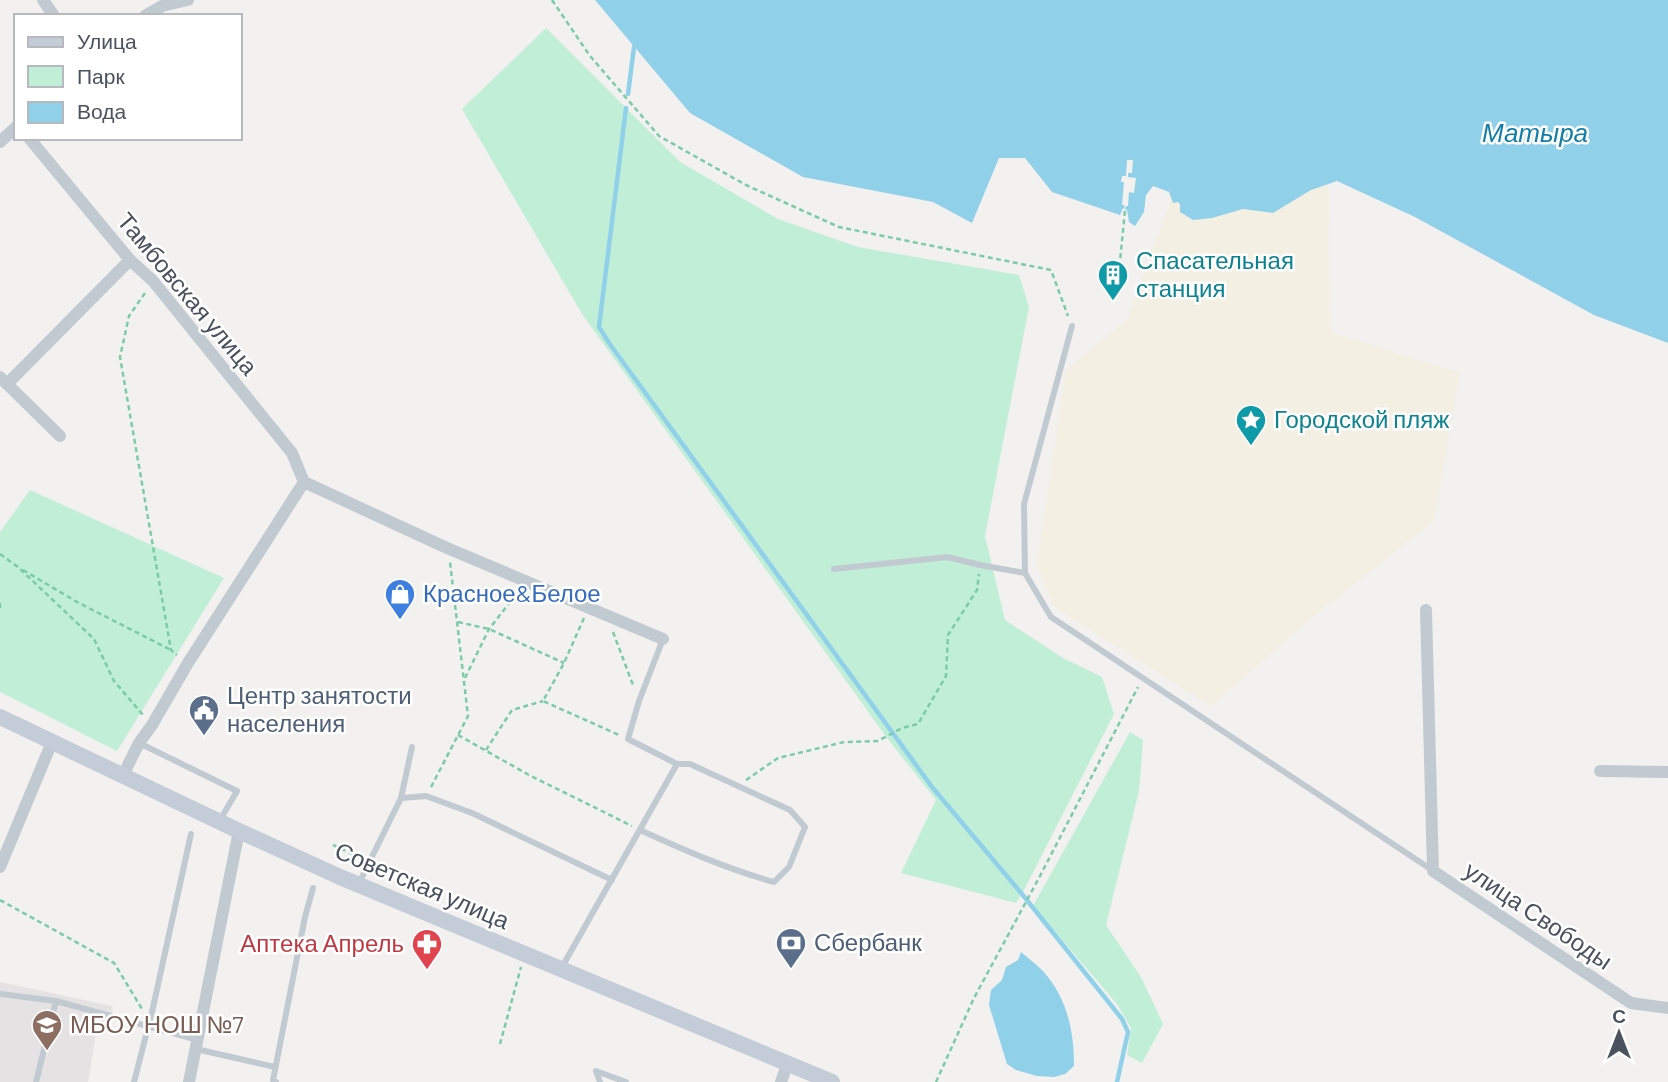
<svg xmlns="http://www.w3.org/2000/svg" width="1668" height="1082" font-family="Barlow,sans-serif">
<rect width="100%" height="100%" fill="#f3f1f0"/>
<path fill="#e4e2e2" d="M0,982L113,1006L111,1022H98L88,1082H0Z"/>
<g fill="#c1eed6">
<path d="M546,28L680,162L778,219L858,247L1019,275L1029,307L985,536L1005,620L1063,658L1102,677L1114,714L1022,894L1016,903L901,873L936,800L887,738L582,314L462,109Z"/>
<path d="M30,490L224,578L117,751L0,692V532Z"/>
<path d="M1130,732L1143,740L1139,791L1106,925L1141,977L1163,1024L1142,1063L1127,1055L1131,1028L1117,1004L1033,906Z"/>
</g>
<path fill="#f3efe2" d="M1188,153L1328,157L1330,332L1460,373L1434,521L1315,615L1211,706L1054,607L1037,565L1066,370L1127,320Z"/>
<g fill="#90d0e9">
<path d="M595,0H1668V343L1594,315L1415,217L1337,181L1311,190L1273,213L1243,209L1212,218L1193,220L1180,212V204L1178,202L1173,203L1169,192L1153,186L1146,195L1144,212L1135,226L1129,222L1127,210L1123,208L1120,215L1052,192L1025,158H999L972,223L933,202L803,177L690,113Z"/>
<path d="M1021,952C1028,958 1036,964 1043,971C1067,998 1074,1030 1074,1066L1065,1074L1054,1077L1037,1076L1016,1070L1007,1064L989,1005L991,990L1002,980L1006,967L1018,960Z"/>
</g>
<path fill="#f3f1f0" d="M1127,160H1133L1132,173H1128V177L1136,178L1134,193L1129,192L1128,206H1126L1125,210L1124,205H1122L1124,182H1121L1122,176H1126Z"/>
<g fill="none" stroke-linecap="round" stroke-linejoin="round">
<g stroke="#90d0e9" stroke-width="4.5">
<path d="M628,94L634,47"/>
<path d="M626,108L599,327L609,343L932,787L1022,894L1122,1019L1128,1032L1117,1082"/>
</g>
<g stroke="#7bcba9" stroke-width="2.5" stroke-dasharray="5 3.5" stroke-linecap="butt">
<path d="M552,0L590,56L659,136L746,185L839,227L1051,270L1068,316"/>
<path d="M1117,292L1125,210"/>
<path d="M145,293L129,316L120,357L171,650L177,655"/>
<path d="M0,554L18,567L94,639L114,681L143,715"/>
<path d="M23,570L77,602L171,650"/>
<path d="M428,600L455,596"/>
<path d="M0,603V611"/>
<path d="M584,618L564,663L543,701L619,735"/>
<path d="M458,622L489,629L564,663"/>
<path d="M613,632L633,685"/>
<path d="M465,678L489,629L518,592"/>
<path d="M458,735L529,775L632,826"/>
<path d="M486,750L512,710L543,701"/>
<path d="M746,780L778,758L844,742L878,741L902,728L918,724L946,676L948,635L977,590L979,574"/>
<path d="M431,787L468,716L450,562"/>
<path d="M333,845L361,858"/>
<path d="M0,900L114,963L142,1009"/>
<path d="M415,945L417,933"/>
<path d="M500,1044L521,967"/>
<path d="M936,1082L974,998L1040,876L1138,687"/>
</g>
<g stroke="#c2cad1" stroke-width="6">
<path d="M1072,326L1024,504L1025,573L1051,617L1432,870"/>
<path d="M834,569L947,557L980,565L1025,573"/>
<path d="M139,743L237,791L220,820"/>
<path d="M401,798L426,796L472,813L612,880"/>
<path d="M640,830C684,850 727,869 774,882L789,867L805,827L790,810L690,764H677"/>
<path d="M359,883L401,798L412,747"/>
<path d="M562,967L677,764L628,739L639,701L663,639"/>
<path d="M0,994L56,1001"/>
<path d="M196,1049L275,1067"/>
<path d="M36,1082L56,1001L198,1040"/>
<path d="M134,1082L152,1012L191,834"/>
<path d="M276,1082L273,1080L305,917L313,888"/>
<path d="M600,1082L596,1071L626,1082"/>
</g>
<g stroke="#c2cad1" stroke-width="12">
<path d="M43,0L54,16"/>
<path d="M145,16L162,6L188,0"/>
<path d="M29,138L130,260L153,281L292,453L304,482L447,548L663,639"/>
<path d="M0,142L16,127"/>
<path d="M0,377L60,436"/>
<path d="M7,384L130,260"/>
<path d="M1426,610L1433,871L1631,1003L1668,1008"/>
<path d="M1600,771L1668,772"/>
<path d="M123,775L139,743L152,725L188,663L304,482"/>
<path d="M0,867L52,742"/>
<path d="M189,1082L239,831"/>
<path d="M781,1082L788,1062"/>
</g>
<path stroke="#c4ccd8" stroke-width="16" d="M0,717L239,831L340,877L832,1082"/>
</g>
<defs>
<g id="building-pin" transform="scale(1.575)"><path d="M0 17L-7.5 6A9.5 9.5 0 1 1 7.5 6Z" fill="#0f9aa8" stroke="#fff"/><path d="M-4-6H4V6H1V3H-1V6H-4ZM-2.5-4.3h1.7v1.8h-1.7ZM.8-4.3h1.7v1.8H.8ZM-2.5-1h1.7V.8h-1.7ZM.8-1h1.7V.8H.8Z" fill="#fff"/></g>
<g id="sight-pin" transform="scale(1.575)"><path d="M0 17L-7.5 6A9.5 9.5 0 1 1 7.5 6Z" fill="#0f9aa8" stroke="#fff"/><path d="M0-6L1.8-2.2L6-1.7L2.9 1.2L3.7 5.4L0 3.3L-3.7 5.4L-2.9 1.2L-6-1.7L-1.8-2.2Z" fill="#fff"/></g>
<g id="shop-pin" transform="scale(1.575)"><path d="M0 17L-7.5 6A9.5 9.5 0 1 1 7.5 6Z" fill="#3f7fe0" stroke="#fff"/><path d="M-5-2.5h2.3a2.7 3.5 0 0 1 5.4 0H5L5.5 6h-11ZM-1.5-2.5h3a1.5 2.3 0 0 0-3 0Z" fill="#fff"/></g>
<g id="civic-pin" transform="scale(1.575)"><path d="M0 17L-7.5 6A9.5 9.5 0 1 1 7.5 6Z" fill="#5c6f8a" stroke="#fff"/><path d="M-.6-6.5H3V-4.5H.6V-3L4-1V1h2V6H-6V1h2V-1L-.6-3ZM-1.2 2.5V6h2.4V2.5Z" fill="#fff"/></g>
<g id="bank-pin" transform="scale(1.575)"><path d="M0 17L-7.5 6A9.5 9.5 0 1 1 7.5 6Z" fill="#5c6f8a" stroke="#fff"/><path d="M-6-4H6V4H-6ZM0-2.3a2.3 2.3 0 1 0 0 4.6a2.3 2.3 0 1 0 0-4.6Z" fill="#fff"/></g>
<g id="pharmacy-pin" transform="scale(1.575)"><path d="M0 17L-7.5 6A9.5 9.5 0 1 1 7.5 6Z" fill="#e0444e" stroke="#fff"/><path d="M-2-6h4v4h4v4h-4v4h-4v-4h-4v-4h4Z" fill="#fff"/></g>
<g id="school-pin" transform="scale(1.575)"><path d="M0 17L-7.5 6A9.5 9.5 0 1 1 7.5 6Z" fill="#8d6e63" stroke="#fff"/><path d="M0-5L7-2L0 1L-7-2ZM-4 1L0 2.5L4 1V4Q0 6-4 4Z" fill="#fff"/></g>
</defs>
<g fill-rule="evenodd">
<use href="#building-pin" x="1113" y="275"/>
<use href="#sight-pin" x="1251" y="420"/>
<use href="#shop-pin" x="400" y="594"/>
<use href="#civic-pin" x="204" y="710"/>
<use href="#bank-pin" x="791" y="943"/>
<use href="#pharmacy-pin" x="427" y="944"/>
<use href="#school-pin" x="47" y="1025"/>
</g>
<g text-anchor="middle" stroke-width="5" stroke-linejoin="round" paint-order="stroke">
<g font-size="24" fill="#0d838f" stroke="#fff" text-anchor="start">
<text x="1136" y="269">Спасательная<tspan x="1136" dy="28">станция</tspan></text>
<text x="1274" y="428">Городской пляж</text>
</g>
<g font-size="24" fill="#49525d" stroke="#fff">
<text transform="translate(187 294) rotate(50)" y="8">Тамбовская улица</text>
<text transform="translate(422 886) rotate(23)" y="8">Советская улица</text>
<text transform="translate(1538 916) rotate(34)" y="8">улица Свободы</text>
</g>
<g font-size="24" fill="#366cbe" stroke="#fff" text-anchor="start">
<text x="423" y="602">Красное&amp;Белое</text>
</g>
<g font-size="24" fill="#4e5e75" stroke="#fff" text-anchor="start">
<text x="227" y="704">Центр занятости<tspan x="227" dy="28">населения</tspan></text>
<text x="814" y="951">Сбербанк</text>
</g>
<g font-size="24" fill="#be3a42" stroke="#fff" text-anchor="end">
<text x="404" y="952">Аптека Апрель</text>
</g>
<g font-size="24" fill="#785e54" stroke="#fff" text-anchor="start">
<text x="70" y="1033">МБОУ НОШ №7</text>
</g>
<g font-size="26" font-style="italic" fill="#127da7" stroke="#fff">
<text x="1535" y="142">Матыра</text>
</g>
</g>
<rect x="14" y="14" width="228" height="126" fill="#ffffff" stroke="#b6babe" stroke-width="2"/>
<rect x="28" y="37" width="35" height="10" fill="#c4ccd8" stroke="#b6babe" stroke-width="2"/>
<text x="77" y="49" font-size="21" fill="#49525d">Улица</text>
<rect x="28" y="66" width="35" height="21" fill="#c1eed6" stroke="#b6babe" stroke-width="2"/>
<text x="77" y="84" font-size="21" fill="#49525d">Парк</text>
<rect x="28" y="102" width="35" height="21" fill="#90d0e9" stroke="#b6babe" stroke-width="2"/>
<text x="77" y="119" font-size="21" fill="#49525d">Вода</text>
<g transform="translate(1619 1033)" stroke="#ffffff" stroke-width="5" paint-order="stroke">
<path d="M0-5L12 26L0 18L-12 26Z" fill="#49525d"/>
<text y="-10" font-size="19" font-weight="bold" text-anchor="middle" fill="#49525d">С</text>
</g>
</svg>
